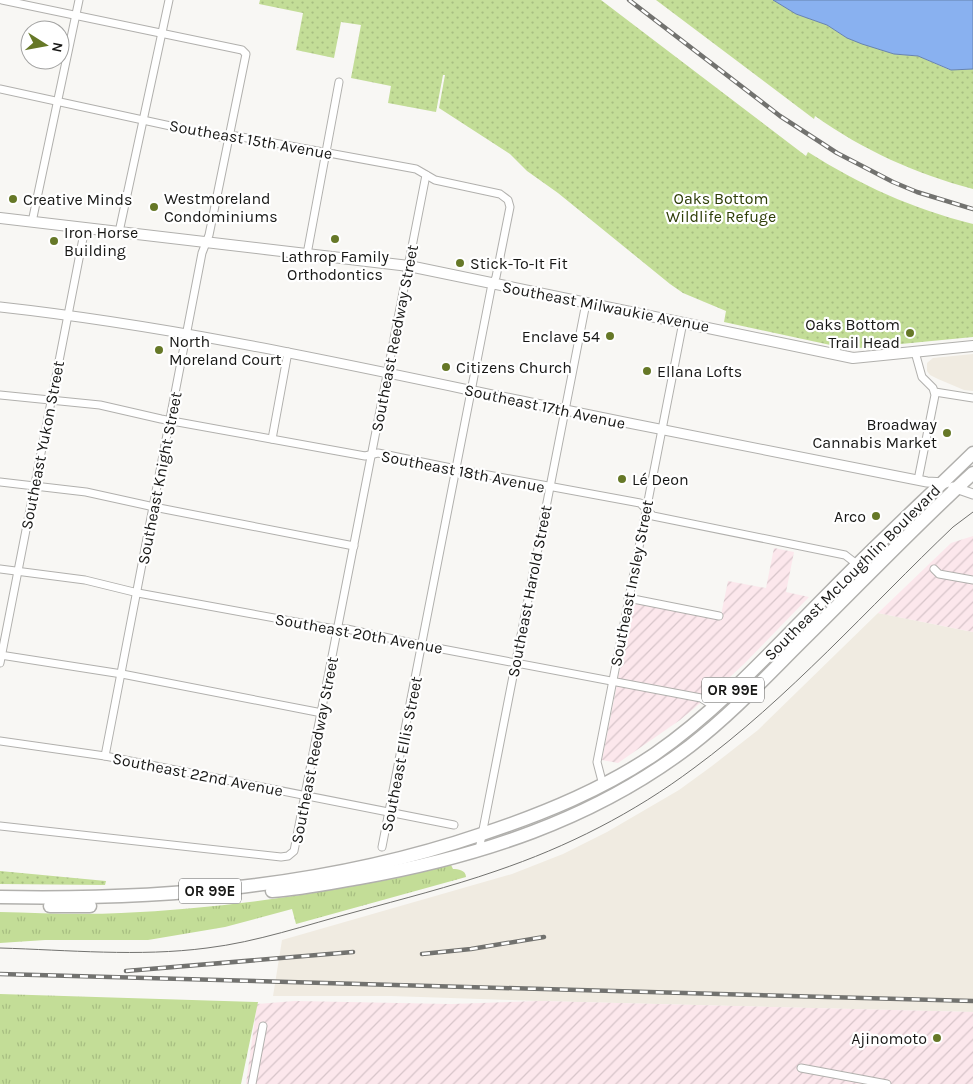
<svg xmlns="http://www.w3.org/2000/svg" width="973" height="1084" font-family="Karla,sans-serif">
<defs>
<pattern id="industrial-furrows" width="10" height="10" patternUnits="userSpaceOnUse" patternTransform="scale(1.25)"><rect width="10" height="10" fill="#fce7ec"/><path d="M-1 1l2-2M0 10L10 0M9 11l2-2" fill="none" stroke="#d7c5ca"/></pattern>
<pattern id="grass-tufts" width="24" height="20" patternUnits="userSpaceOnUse" patternTransform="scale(1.25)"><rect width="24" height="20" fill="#c3dd97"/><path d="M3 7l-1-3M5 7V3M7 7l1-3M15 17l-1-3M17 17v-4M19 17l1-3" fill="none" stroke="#a7bd81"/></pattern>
<pattern id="park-dots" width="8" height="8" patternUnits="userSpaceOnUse" patternTransform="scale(1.25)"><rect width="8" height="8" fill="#c3dd97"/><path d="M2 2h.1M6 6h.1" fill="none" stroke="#a7bd81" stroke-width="1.8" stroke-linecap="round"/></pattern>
</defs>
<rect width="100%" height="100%" fill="#f8f7f4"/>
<g fill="#f0ebe1">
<path d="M973,354V391L964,390L938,379L930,375L927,371V363L933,358Z"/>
<path d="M878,613L973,632V1012L540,1001L391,996H273L282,940L512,874L563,854L607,832L679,790L712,766L758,730Z"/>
</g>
<g fill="url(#industrial-furrows)">
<path d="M973,536V632L878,613L951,543Z"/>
<path d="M774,548L794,552L786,592L809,597L744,664L717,689L680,720L618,763L602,760L634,598L721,615L728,581L766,588Z"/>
<path d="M295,1001L451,1004L540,1001L973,1012V1084H246L257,1004Z"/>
</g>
<g fill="url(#grass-tufts)">
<path d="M451,865L453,869C458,869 466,870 466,877L296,924L292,909L225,927L148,940H45L0,943V912C40,913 81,915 121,913C232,908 344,891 451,865Z"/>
<path d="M0,994L258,1002L241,1084H0Z"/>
</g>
<g fill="url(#park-dots)">
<path d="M260,0H601L806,156L808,152C860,185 913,209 973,224V337L849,349L724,322L726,311L683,293L670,284L558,193L527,171L510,154L439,108L445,75H443L436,112L388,103L391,86L351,78L361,25L341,22L334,58L296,50L303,13L259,4Z"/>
<path d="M656,0H773L796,14L827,25L847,38L894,54L918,56L950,70L973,69V189C916,174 863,150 815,116L814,119Z"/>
<path d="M0,871L106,881L105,885L0,884Z"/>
</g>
<path fill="#89b1f0" stroke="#6783ae" d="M773,0H973V69L951,70L918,56L894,54L862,44L847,38L827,25L796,14Z"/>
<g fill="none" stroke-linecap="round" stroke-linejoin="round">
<g stroke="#b1b0ad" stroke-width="9">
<g id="minor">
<path d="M2,0L242,50L246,54L209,235L202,253L105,756"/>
<path d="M0,89L221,137L236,136L416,169L435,180L500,194L508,200L510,207L496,277L491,289L382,847"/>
<path d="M32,222L79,0"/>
<path d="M119,232L169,0"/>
<path d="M307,254L339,82"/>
<path d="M915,352L922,377L933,388L935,395L918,480"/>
<path d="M935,392L973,398"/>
<path d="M0,395L100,405L161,419L365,456L378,453L456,469L640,503L653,516L845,555L858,565"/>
<path d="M272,439L288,352"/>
<path d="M0,482L86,492L154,507L354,546"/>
<path d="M0,569L85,580L138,593L329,628L347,629L421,645L701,698L715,707"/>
<path d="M934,569L939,574L973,580"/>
<path d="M628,598L719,616"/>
<path d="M0,655L122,674L322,713"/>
<path d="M0,663L85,228"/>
<path d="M0,741L105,756L454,825"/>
<path d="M603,785L597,762L683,322"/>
<path d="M0,826L281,857L288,856L294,851L426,175"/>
<path d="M479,850L586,303"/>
<path d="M801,1068L887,1084"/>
<path d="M252,1084L263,1026"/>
</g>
</g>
<g stroke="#b1b0ad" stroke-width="11">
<g id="tertiary">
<path d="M0,307C181,327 358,367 536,404C666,431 796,456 927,482L946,483"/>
<path d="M953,487L973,494"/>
</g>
</g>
<g stroke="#b1b0ad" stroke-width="12">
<path id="secondary" d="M0,218L409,266L853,358L973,346"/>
</g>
<g stroke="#b1b0ad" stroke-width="15">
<g id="trunk">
<path d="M272,891C301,889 330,883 359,878C478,857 593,820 690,746C729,716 763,680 798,645C856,588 913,528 973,473"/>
<path d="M0,897C163,900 327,887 482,834C543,814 602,790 655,754C721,708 775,647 832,590C878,543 926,499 973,453"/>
<path d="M50,906H90"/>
</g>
</g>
<use href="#minor" stroke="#fff" stroke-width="7"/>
<use href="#tertiary" stroke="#fff" stroke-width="9"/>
<use href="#secondary" stroke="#fff" stroke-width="10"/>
<use href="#trunk" stroke="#fff" stroke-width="12"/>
<path stroke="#72726f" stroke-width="1" d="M0,948C68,950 139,957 207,948C257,942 306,925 355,912C402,899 450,887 496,871C567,847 634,813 694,768C789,698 868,608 953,527L973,512"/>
<g stroke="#72726f" stroke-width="4.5">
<g id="rail">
<path d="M629,0L780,116L837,153L893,182L917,192L973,209"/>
<path d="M422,954L471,949L544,937"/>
<path d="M126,971L353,952"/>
<path d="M0,974L973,1001"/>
</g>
</g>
<use href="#rail" stroke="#fff" stroke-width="2.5" stroke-dasharray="8" stroke-linecap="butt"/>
</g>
<g fill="#667827" stroke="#fff" stroke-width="2">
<circle cx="13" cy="199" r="5"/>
<circle cx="154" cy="207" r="5"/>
<circle cx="335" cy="239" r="5"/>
<circle cx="54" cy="241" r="5"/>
<circle cx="460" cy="263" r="5"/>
<circle cx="910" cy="333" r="5"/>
<circle cx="610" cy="336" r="5"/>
<circle cx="159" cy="350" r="5"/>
<circle cx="446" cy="367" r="5"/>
<circle cx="647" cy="371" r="5"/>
<circle cx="947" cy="433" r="5"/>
<circle cx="622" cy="479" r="5"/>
<circle cx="876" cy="516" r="5"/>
<circle cx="937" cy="1038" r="5"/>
</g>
<g text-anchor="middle" stroke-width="4.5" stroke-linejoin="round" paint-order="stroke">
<g fill="#fff" stroke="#5d5d5b" stroke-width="1">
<rect x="702" y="677.5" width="62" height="25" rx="4"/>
<rect x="179" y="878.5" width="62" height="25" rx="4"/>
</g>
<g font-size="15" font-weight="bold" fill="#171715">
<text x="733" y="695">OR 99E</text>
<text x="210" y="896">OR 99E</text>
</g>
<g font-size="16" fill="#171715" stroke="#fff">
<text transform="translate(251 139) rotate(10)" y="6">Southeast 15th Avenue</text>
<text transform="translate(606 306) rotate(11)" y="6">Southeast Milwaukie Avenue</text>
<text transform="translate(394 338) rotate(-79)" y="6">Southeast Reedway Street</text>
<text transform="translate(545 406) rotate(12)" y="6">Southeast 17th Avenue</text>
<text transform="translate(42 445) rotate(-79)" y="6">Southeast Yukon Street</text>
<text transform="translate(463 471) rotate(11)" y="6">Southeast 18th Avenue</text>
<text transform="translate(159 478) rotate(-79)" y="6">Southeast Knight Street</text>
<text transform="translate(852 572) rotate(-45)" y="6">Southeast McLoughlin Boulevard</text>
<text transform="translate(631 583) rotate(-79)" y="6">Southeast Insley Street</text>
<text transform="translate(529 591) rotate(-79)" y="6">Southeast Harold Street</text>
<text transform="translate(359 633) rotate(10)" y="6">Southeast 20th Avenue</text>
<text transform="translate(314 750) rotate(-79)" y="6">Southeast Reedway Street</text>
<text transform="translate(401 754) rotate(-79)" y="6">Southeast Ellis Street</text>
<text transform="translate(198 774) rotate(11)" y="6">Southeast 22nd Avenue</text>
</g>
<g font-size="16" fill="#171715" stroke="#fff" text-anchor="start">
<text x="164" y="204">Westmoreland<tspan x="164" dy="18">Condominiums</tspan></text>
<text x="23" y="205">Creative Minds</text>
<text x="64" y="238">Iron Horse<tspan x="64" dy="18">Building</tspan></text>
<text x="335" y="262" text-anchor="middle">Lathrop Family<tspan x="335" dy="18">Orthodontics</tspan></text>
<text x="470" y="269">Stick-To-It Fit</text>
<text x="900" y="330" text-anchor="end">Oaks Bottom<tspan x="900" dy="18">Trail Head</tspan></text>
<text x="600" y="342" text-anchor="end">Enclave 54</text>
<text x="169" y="347">North<tspan x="169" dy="18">Moreland Court</tspan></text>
<text x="456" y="373">Citizens Church</text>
<text x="657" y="377">Ellana Lofts</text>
<text x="937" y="430" text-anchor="end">Broadway<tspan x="937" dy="18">Cannabis Market</tspan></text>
<text x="632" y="485">Lé Deon</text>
<text x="866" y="522" text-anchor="end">Arco</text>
<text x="927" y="1044" text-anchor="end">Ajinomoto</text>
</g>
<g font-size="16" fill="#2e3e07" stroke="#fff">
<text x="721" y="204">Oaks Bottom<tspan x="721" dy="18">Wildlife Refuge</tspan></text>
</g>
</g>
<g transform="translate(45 45) rotate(101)"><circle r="24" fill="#ffffff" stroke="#a2a2a1"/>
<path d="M0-4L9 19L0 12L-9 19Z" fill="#667827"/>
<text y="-8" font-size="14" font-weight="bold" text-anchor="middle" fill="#171715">N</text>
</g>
</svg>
